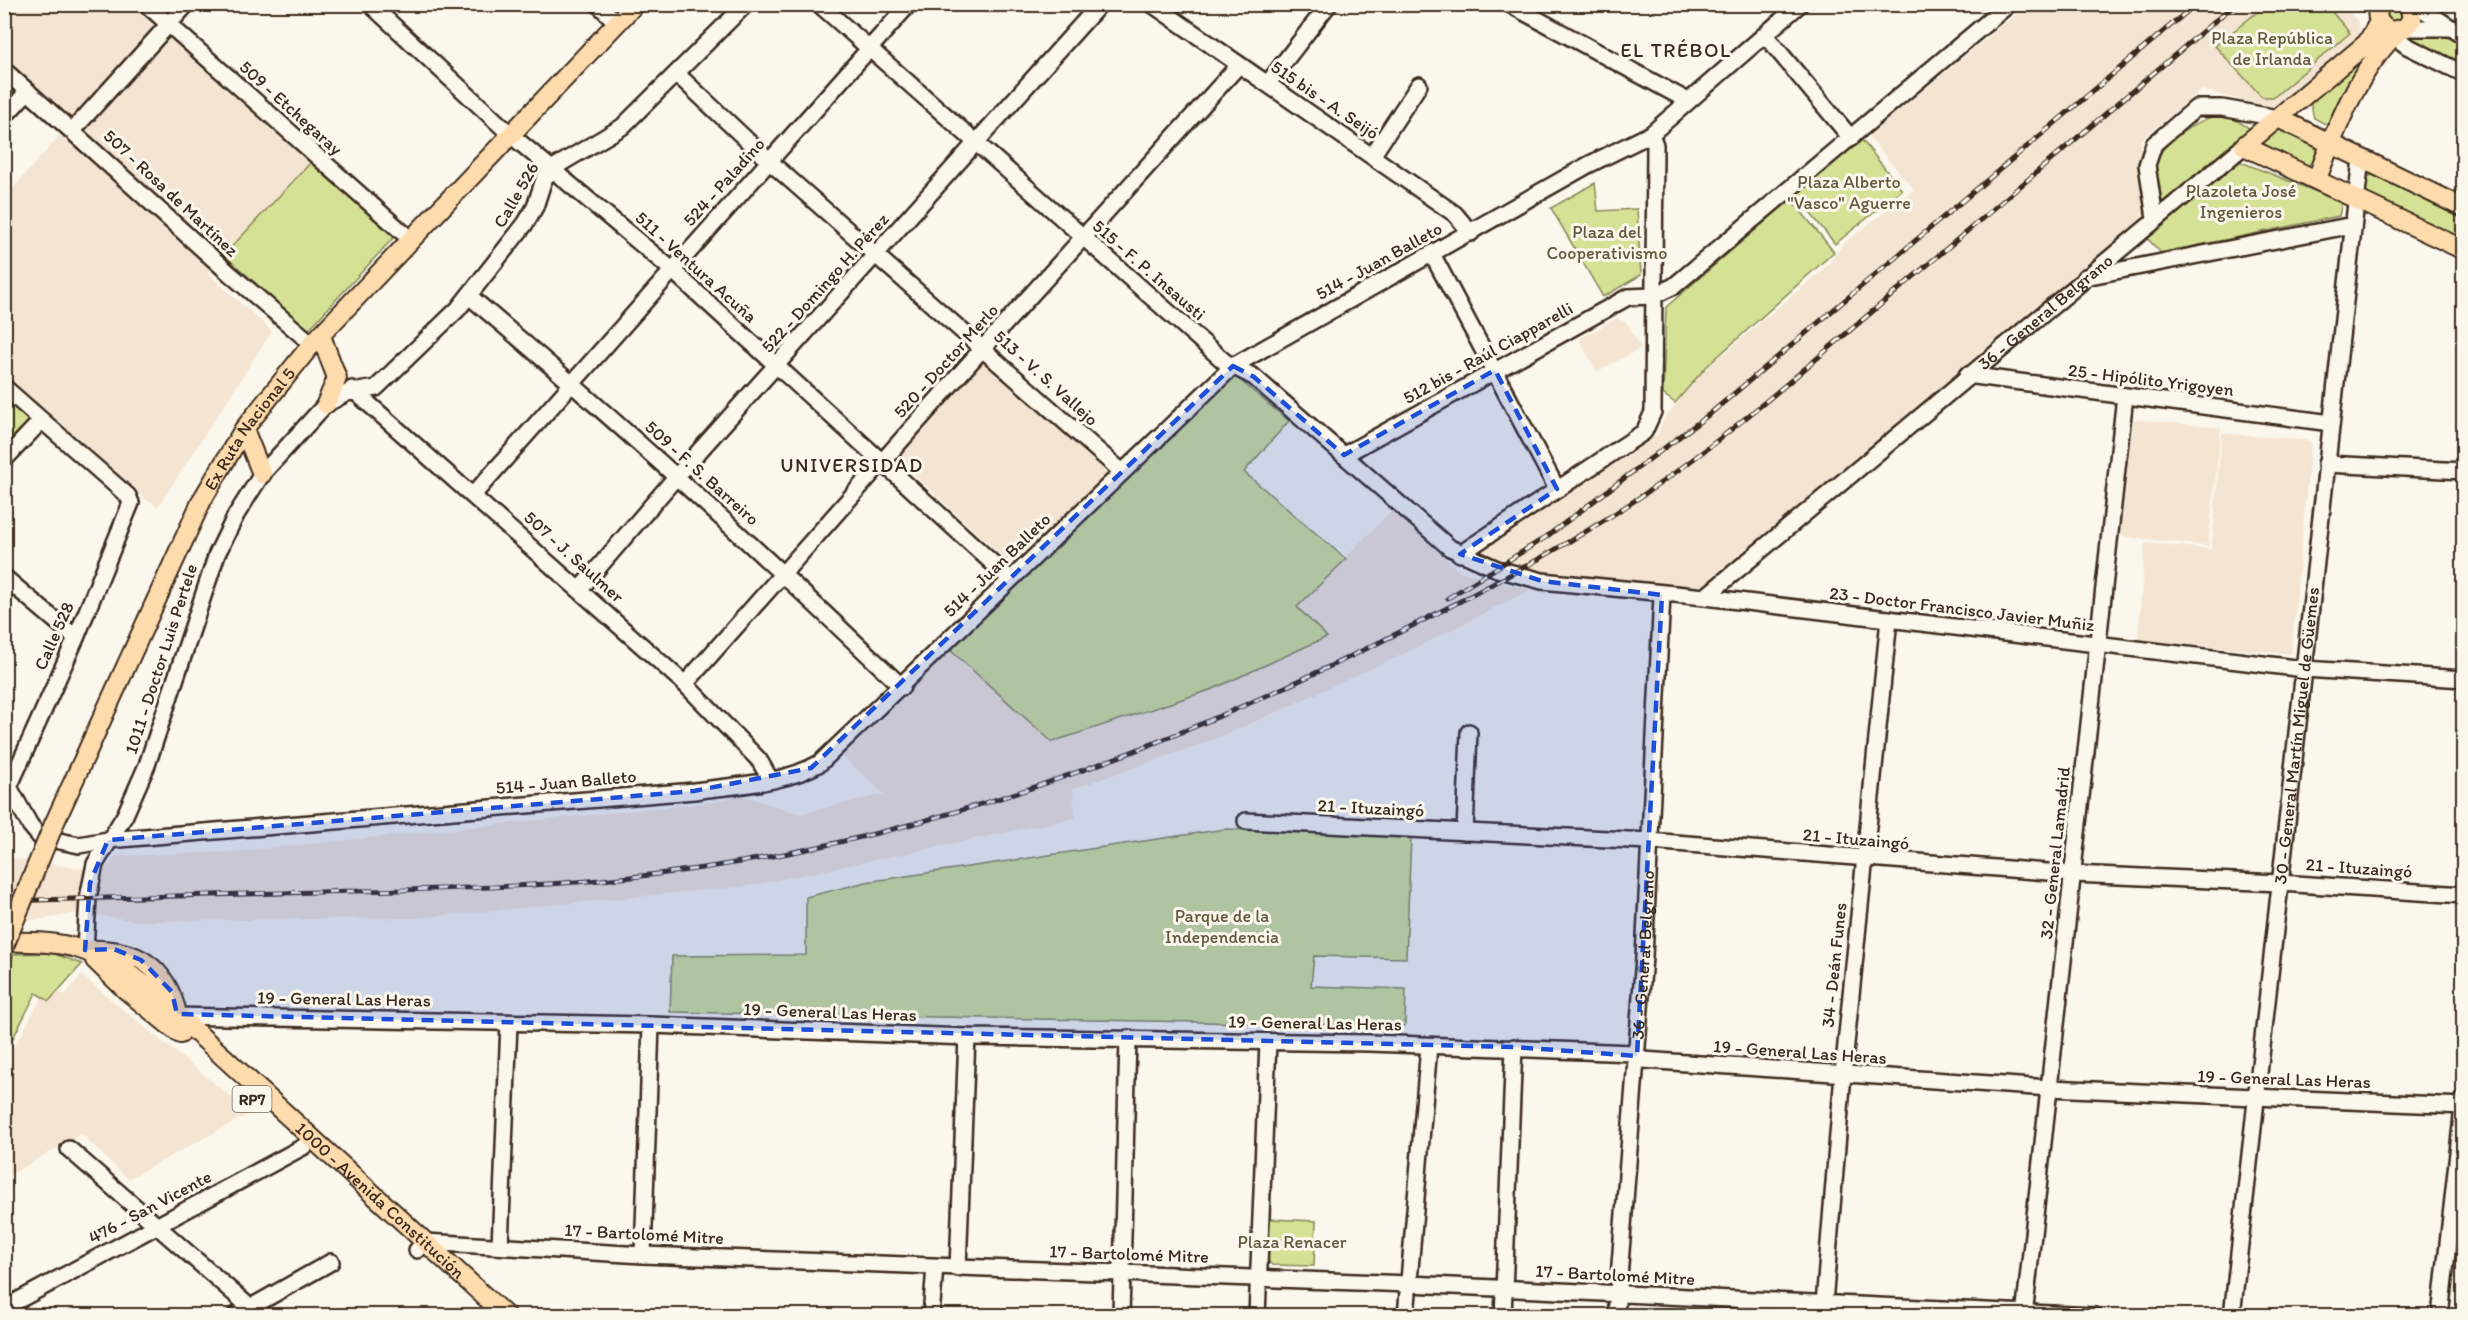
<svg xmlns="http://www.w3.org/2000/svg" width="2468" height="1320" font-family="Itim,sans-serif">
<rect width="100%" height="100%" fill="#fbf7ec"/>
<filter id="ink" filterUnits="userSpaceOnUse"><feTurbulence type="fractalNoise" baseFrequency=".0167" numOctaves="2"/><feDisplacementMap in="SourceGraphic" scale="12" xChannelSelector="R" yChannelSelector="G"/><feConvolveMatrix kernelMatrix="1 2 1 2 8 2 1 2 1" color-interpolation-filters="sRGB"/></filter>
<g filter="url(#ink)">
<g fill="#f4e5d2">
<path d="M2342,4L2358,22L2360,31L2356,42L2278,110L2202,90L2140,140L2147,220L1703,589L1554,577L1482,557L1481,551L1484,546L1657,435L1664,419L1702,372L1826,267L1843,244L1914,189L1868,136L2027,5Z"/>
<path d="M5,5H137L312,161L207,273L272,331L158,507L145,499L44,408L31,423L5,399V197L70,124L5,65Z"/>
<path d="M1617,318L1627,323L1641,348L1597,372L1579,339Z"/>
<path d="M984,356L1110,475L1012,565L894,457Z"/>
<path d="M2133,419L2221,428L2208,546L2120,536Z"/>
<path d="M2222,433L2311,441L2291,654L2138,640L2145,543L2211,549Z"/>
<path d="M1393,509L1459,571L1530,590L1408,652L1218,738L1073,789L1075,818L749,886L414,918L139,921L79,913L5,925V817L6,829L10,831L11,858L84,869L109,866L116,856L232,852L715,802L741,795L799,814L884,794L842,756L949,649L1052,742L1213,689L1327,637L1297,607Z"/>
<path d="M81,975L153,1034L251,1113L128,1179L81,1134L5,1178V1063L50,983L65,995Z"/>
</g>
<g fill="#d5e194" stroke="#888659" stroke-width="1.5">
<path d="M2266,5H2326L2350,33L2274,97H2262L2215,46Z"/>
<path d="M2389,5H2402L2407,12L2400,25L2387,22L2385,8Z"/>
<path d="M2382,32L2384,35L2336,121L2327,125L2314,118L2310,101Z"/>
<path d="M2429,34L2447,37L2463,45V71L2413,45L2412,38Z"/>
<path d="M2221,115L2231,117L2251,129L2163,204C2160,192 2156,178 2156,166C2156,145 2202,116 2221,115Z"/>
<path d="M2280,127L2314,142L2317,160L2302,168L2265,146L2263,139Z"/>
<path d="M1862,140L1902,190L1835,244L1795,194Z"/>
<path d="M2236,160L2342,202L2339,216L2161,253L2144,235Z"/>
<path d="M312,161L395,236L308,330L224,255Z"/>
<path d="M2373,175L2463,217V242L2362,192V178Z"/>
<path d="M1595,183L1598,211L1637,209L1641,275L1603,297L1551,208Z"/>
<path d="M1791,199L1834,252L1706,367L1675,403L1663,394L1666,307Z"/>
<path d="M1235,376L1289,421L1244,472L1346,559L1297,607L1327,637L1213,689L1052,742L949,649Z"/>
<path d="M5,399L31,423L5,452Z"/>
<path d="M1225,829L1411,836L1406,958L1314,956L1311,986L1406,989L1405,1026L670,1012L672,956L806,955V897L866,882Z"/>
<path d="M52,953L82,964L49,1001L36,993L5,1054V975L14,954Z"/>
<path d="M1269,1219L1316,1221L1314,1266L1272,1265L1268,1261Z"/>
</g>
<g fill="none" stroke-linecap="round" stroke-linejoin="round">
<g stroke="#3b2a1e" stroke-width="20">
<g id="minor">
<path d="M146,4L410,239"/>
<path d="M370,4L511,135L671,269L1010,579"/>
<path d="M598,4L617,23"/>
<path d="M819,4L1225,362L1254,377L1450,548L1497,569L1542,581L1705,597L2304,669L2464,679"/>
<path d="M1152,4L1455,214L1471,233"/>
<path d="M1509,4L1688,101"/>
<path d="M2414,4L2464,36"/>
<path d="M2405,28H2448"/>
<path d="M2386,30L2407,46L2464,74"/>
<path d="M1765,35L1851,138"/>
<path d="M4,70L229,273L312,344"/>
<path d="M678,75L769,161L1121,471"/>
<path d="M1268,83L1329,4"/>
<path d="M4,117L28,91"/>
<path d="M73,130L187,4"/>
<path d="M1372,156L1419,85"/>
<path d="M2155,218L2147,165L2154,144L2196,108H2222L2278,118"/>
<path d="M1432,254L1557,489"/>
<path d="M2085,277L2353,225"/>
<path d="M469,296C618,421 761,552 902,687"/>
<path d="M1967,375L2331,423"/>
<path d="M4,387L128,496L131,503L76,638L10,785"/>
<path d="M352,389L685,684L759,760L770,779"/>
<path d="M1344,455L1628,297L1653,296L1674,286L2009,4"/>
<path d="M4,460L41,421"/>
<path d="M2326,464L2464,471"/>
<path d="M473,495L909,4"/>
<path d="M1460,554L1644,432L1653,412L1655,145L1651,134"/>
<path d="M4,577L76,638"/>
<path d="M580,589L676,477L1100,4"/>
<path id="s1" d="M1705,597L2244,146"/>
<path d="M685,684L983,348L1238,66"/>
<path d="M4,778L30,825L40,837L79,845L108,840L694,791C736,785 784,784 820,763L1233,366L1588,165L1651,134L1800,4"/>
<path d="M1246,821L1649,841L2073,874L2280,883L2464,895"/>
<path d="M1465,832L1469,732"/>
<path d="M85,950L88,898L95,864L125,815L147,765L217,554L236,515L262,474L326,404L347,393L376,388L458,309L525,224L535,207L544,179L553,168L622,127L746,4"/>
<path d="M172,1016L651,1025L967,1037L1370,1043L1633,1053L1643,1060L2049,1088L2464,1106"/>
<path d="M69,1149L260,1316"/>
<path d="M500,1246L509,1023"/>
<path d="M417,1250L425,1242L643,1255L1409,1284L2095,1316"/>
<path d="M643,1255L651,1025"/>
<path d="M958,1268L967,1037"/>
<path d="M4,1308L303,1147L312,1139"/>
<path d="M235,1316L331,1262"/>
<path d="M931,1316L935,1267"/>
<path d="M1121,1316L1128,1038"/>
<path d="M1257,1316L1268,1042"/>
<path d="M1406,1316L1429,1046"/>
<path d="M1503,1316L1514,1047"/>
<path id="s2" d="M1616,1316L1644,957L1662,595"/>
<path d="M1823,1316L1843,1074L1889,619"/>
<path d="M2024,1316L2125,396"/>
<path id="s3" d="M2232,1316L2361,158"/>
<path d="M2440,1316L2464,1098"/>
</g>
</g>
<g stroke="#3b2a1e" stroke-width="22">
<g id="major">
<path d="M2380,4C2374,17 2379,26 2391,31L2405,28L2412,19L2409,4"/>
<path d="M2379,22L2367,43L2244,146L2464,250"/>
<path d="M2278,118L2464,208"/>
<path d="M2317,179C2335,130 2360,66 2399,31"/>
<path d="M321,336L337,378L326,404"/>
<path d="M244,429L262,474"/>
<path id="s4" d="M54,824L202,500L244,429L312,344L635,4"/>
<path id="s5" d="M4,942C70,940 91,948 145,985L506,1316"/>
<path d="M87,950C135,948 166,965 177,1014"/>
<path d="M95,960L126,990L180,1034"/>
</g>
</g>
<use href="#minor" stroke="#fbf7ec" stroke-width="15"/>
<use href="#major" stroke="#fedbac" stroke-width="18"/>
<g stroke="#3b2a1e" stroke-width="5">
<g id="rail">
<path d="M1448,598L1546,537L1711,413L2196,4"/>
<path d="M4,901C121,897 238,894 354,891C459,889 563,886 666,873C929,840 1175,746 1410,627C1499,582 1588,535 1669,477C1740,426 1806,367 1873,311C1994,209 2114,106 2235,4"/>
</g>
</g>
<use href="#rail" stroke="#fbf7ec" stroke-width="3" stroke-dasharray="9" stroke-linecap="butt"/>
<g stroke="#3b2a1e" stroke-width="22" stroke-linecap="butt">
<path id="major-bridge" d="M4,946L54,824"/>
</g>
<use href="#major-bridge" stroke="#fedbac" stroke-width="18"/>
</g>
</g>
<path fill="#1d4ed8" fill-opacity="0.2" stroke="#1d4ed8" stroke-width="4.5" stroke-dasharray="12 8" stroke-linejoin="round" d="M1233,366L1254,377L1344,455L1495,370L1557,489L1460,554L1542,581L1662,595L1637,1056L1514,1047L177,1014L172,992L141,960L114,949L85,950L90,883L108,840L694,791L811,768Z"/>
<g text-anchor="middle" stroke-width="6" stroke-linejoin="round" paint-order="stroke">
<rect fill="#fbf7ec" stroke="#75685c" stroke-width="1.5" x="232.5" y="1086" width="39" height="26" rx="4.5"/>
<g font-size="16" font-weight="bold" fill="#3b2a1e">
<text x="252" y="1105">RP7</text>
</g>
<g font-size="18" fill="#62583c" stroke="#fbf7ec">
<text x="2272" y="44">Plaza República<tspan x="2272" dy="21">de Irlanda</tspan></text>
<text x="1849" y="188">Plaza Alberto<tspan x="1849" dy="21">"Vasco" Aguerre</tspan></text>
<text x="2241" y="197">Plazoleta José<tspan x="2241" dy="21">Ingenieros</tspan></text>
<text x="1607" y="238">Plaza del<tspan x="1607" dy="21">Cooperativismo</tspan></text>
<text x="1222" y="922">Parque de la<tspan x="1222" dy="21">Independencia</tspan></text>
<text x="1292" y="1248">Plaza Renacer</text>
</g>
<g font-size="18" fill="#3b2a1e" stroke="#fbf7ec">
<text transform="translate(1325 100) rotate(34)" y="6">515 bis - A. Seijó</text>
<text transform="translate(291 108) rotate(42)" y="6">509 - Etchegaray</text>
<text transform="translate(724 182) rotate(-48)" y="6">524 - Paladino</text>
<text transform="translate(171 193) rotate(43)" y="6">507 - Rosa de Martínez</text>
<text transform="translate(516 195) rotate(-60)" y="6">Calle 526</text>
<text transform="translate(1379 261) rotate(-29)" y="6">514 - Juan Balleto</text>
<text transform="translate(696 267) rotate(42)" y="6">511 - Ventura Acuña</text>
<text transform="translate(1149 270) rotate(41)" y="6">515 - F. P. Insausti</text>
<text transform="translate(825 283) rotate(-48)" y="6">522 - Domingo H. Pérez</text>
<text dy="6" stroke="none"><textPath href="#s1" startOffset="444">36 - General Belgrano</textPath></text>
<text transform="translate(1488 353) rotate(-29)" y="6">512 bis - Raúl Ciapparelli</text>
<text transform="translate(946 361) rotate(-48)" y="6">520 - Doctor Merlo</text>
<text transform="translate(1046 378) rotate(42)" y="6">513 - V. S. Vallejo</text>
<text transform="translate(2151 380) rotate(7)" y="6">25 - Hipólito Yrigoyen</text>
<text dy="6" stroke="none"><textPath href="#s4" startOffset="442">Ex Ruta Nacional 5</textPath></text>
<text transform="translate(702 473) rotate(42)" y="6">509 - F. S. Barreiro</text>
<text transform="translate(574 557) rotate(42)" y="6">507 - J. Saulmer</text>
<text transform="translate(997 565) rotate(-44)" y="6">514 - Juan Balleto</text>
<text transform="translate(1962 609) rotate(7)" y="6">23 - Doctor Francisco Javier Muñiz</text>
<text transform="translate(54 636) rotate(-66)" y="6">Calle 528</text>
<text transform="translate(161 659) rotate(-72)" y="6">1011 - Doctor Luis Pertele</text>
<text dy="6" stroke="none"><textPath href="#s3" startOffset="584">30 - General Martín Miguel de Güemes</textPath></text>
<text transform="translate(566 782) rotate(-5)" y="6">514 - Juan Balleto</text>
<text transform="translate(1371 808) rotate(3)" y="6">21 - Ituzaingó</text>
<text transform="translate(1856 839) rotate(5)" y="6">21 - Ituzaingó</text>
<text transform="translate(2055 853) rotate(-84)" y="6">32 - General Lamadrid</text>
<text transform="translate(2359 868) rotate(4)" y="6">21 - Ituzaingó</text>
<text dy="6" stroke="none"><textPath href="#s2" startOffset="362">36 - General Belgrano</textPath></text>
<text transform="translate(1834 965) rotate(-84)" y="6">34 - Deán Funes</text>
<text transform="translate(344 999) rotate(1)" y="6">19 - General Las Heras</text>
<text transform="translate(830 1012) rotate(2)" y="6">19 - General Las Heras</text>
<text transform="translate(1315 1023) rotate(1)" y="6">19 - General Las Heras</text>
<text transform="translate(1800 1052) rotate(4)" y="6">19 - General Las Heras</text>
<text transform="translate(2284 1079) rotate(2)" y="6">19 - General Las Heras</text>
<text dy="6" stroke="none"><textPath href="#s5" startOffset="470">1000 - Avenida Constitución</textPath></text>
<text transform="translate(150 1207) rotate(-28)" y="6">476 - San Vicente</text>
<text transform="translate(644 1234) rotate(3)" y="6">17 - Bartolomé Mitre</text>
<text transform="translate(1129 1254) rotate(2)" y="6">17 - Bartolomé Mitre</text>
<text transform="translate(1615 1275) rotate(3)" y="6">17 - Bartolomé Mitre</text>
</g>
<g font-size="20" letter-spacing="1.5" fill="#3b2a1e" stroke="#fbf7ec">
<text x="1676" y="57">EL TRÉBOL</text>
<text x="852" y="472">UNIVERSIDAD</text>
</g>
</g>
<rect width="2468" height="1320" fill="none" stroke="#fbf7ec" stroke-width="24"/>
<rect x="12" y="12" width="2444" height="1296" fill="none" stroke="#3b2a1e" stroke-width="2" filter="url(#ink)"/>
</svg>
